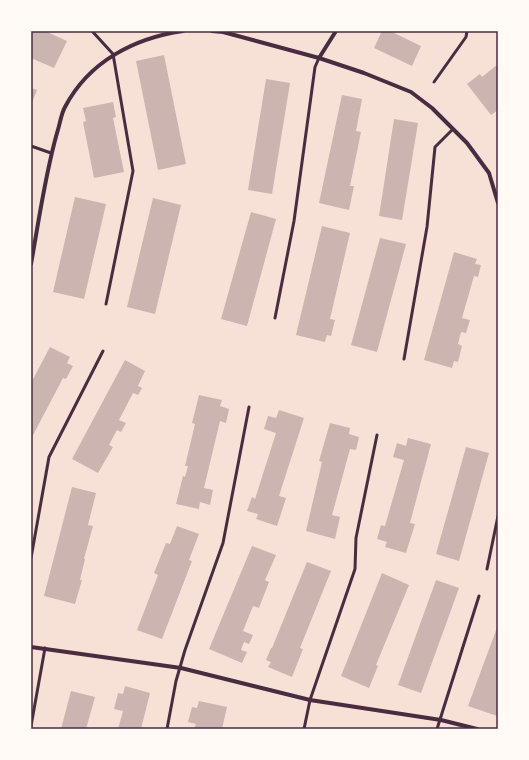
<svg xmlns="http://www.w3.org/2000/svg" width="529" height="760" font-family="'Asap Condensed',sans-serif">
<rect width="100%" height="100%" fill="#f7e1d7"/>
<g fill="#ccb4b1">
<path d="M31,31H45L67,41L54,68L31,58Z"/>
<path d="M382,31H390L421,46L412,66L374,48Z"/>
<path d="M164,55L186,164L158,170L136,61Z"/>
<path d="M498,64V110L491,115L467,84L480,74L482,77Z"/>
<path d="M266,79L290,83L272,194L248,190Z"/>
<path d="M31,88L37,90L31,105Z"/>
<path d="M342,95L362,99L356,131L361,132L350,186H354L349,210L319,203Z"/>
<path d="M113,102L116,117L113,118L124,172L94,178L83,122L86,121L83,108Z"/>
<path d="M394,119L418,123L402,220L379,216Z"/>
<path d="M75,197L106,204L84,299L53,292Z"/>
<path d="M153,198L181,205L155,314L127,307Z"/>
<path d="M251,212L276,219L247,326L221,319Z"/>
<path d="M322,226L350,233L330,319L335,320L331,336L327,335L325,342L296,335Z"/>
<path d="M380,238L406,244L377,352L351,345Z"/>
<path d="M454,252L477,259L475,264L481,265L478,277L474,276L462,318L470,320L466,333L461,332L458,344L462,346L458,362L454,361L452,368L424,360Z"/>
<path d="M50,347L70,357L67,363L73,366L66,379L63,378L31,439V383Z"/>
<path d="M125,360L145,371L138,386L142,388L138,395L133,393L119,420L126,423L121,432L117,430L109,445L113,447L98,473L72,459Z"/>
<path d="M199,395L222,400L220,406L229,409L226,423L220,421L204,488L213,490L210,505L200,502L199,509L176,504L183,476L185,477L188,466H185L195,424L192,423Z"/>
<path d="M279,410L304,418L279,496L286,498L277,526L256,519L258,514L247,511L252,497L255,499L276,433L264,429L268,416L276,418Z"/>
<path d="M330,423L350,428L349,434L359,437L356,450L350,449L332,515L340,517L335,539L306,531L322,462L319,461Z"/>
<path d="M408,438L431,444L410,523L415,524L406,553L385,547L387,542L377,539L381,525L385,526L404,460L393,457L397,443L406,446Z"/>
<path d="M466,447L489,453L459,561L436,554Z"/>
<path d="M72,487L96,493L88,525L93,526L84,559H85L80,580H82L75,604L44,596Z"/>
<path d="M177,526L199,534L189,560L192,561L162,639L137,630L158,575L154,573L166,543L170,544Z"/>
<path d="M252,546L276,555L265,580L269,582L259,608L253,606L243,631L253,635L249,644L244,642L241,650L247,652L242,663L209,649Z"/>
<path d="M307,562L331,571L300,648L303,649L292,677L268,667L271,662L266,660L271,648H272Z"/>
<path d="M382,573L409,585L376,665L378,666L369,688L341,676Z"/>
<path d="M436,580L459,588L421,693L398,685Z"/>
<path d="M498,625V715L497,716L468,706Z"/>
<path d="M125,686L150,693L141,729H118L123,711L114,709L118,693L123,694Z"/>
<path d="M71,691L95,697L86,729H61Z"/>
<path d="M199,701L227,707L222,729H194L196,724L188,722L192,707L197,708Z"/>
</g>
<g fill="none" stroke-linecap="round" stroke-linejoin="round">
<g stroke="#4a2c40" stroke-width="3">
<path d="M92,31L113,54L133,171L106,304"/>
<path d="M434,82L466,37L467,31"/>
<path d="M31,146L51,153"/>
<path d="M275,318L294,221L315,67L319,58"/>
<path d="M404,359L427,227L435,147L452,130"/>
<path d="M31,558L49,457L103,351"/>
<path d="M487,569L498,516"/>
<path d="M31,726L45,648"/>
<path d="M167,729L176,681L185,650L223,543L249,407"/>
<path d="M304,729L310,700L355,569L356,538L377,435"/>
<path d="M437,729L479,596"/>
</g>
<g stroke="#4a2c40" stroke-width="4">
<path d="M212,31L223,32L319,58L364,73L411,92L432,108L467,143L489,173L498,203"/>
<path d="M319,58L336,31"/>
<path d="M31,264C39,220 45,175 57,133C60,124 61,114 65,107C89,61 135,38 183,31"/>
<path d="M31,647L181,668L310,700L441,720L477,729"/>
</g>
</g>
<rect width="529" height="760" fill="none" stroke="#fffaf5" stroke-width="64"/>
<rect x="32" y="32" width="465" height="696" fill="none" stroke="#4a2c40" stroke-width="1.5"/>
</svg>
